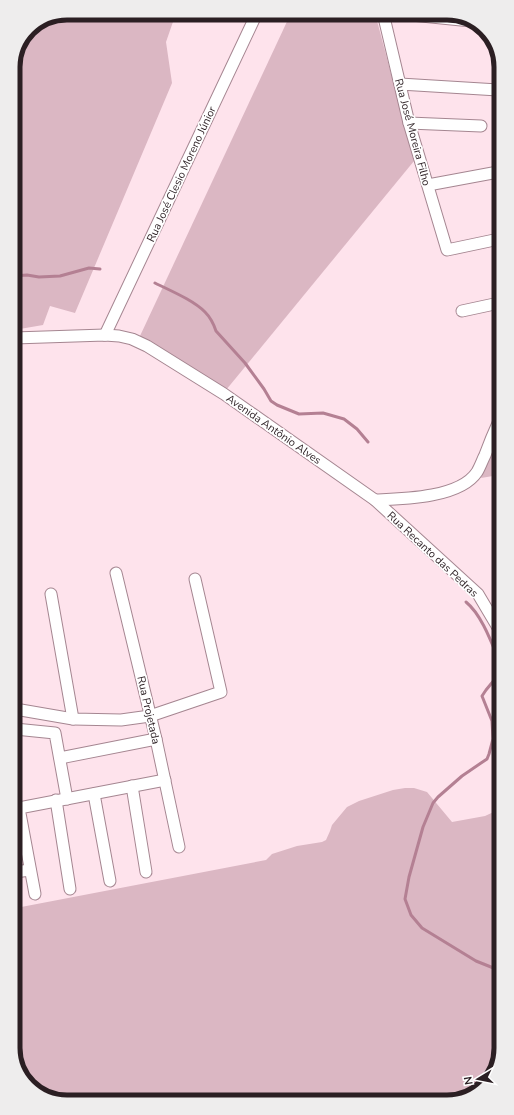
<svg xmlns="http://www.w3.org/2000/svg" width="514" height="1115" font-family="'Nunito Sans',sans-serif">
<rect width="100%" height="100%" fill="#fee3ec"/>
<g fill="#dbb7c3">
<path d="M67,13H180L175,16L166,42L172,83L75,313L50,306L43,325L14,330L13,64L29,29Z"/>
<path d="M291,13H375L414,161L226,390L140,336Z"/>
<path d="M499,430V475L481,478Z"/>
<path d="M405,788H414L427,792L452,822L485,816L500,809L501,1048L490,1081L464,1099L64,1102L34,1091L16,1065V908L266,860L272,854L297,846L322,842L326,840L330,831L332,825L347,807L359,801L393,790Z"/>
</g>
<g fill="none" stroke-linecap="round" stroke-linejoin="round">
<g stroke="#b48093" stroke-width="3">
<path d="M14,276L27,275L39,277L60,276L89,268L100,269"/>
<path d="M155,283C171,291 193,300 205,312C210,317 214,325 216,331L245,363L264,389L271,401L277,405L299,414L323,413L344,419L357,429L368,442"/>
<path d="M466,602C482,615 492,644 500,663"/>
<path d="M500,673L486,690L482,696L492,721L493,739L489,754L487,759L481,763L462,776L438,797L433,803L423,827L409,877L405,899L411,915L422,928L476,961L501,971"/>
</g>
<g stroke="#a58691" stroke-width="13">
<g id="minor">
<path d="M383,13L409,123L447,250L499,239"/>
<path d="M392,13L471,21"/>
<path d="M400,84L498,90"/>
<path d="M409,123L481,126"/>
<path d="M428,185L498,172"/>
<path d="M462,311L499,303"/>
<path d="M105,335L257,13"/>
<path d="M14,338L105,335L119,336L132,339L147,346L224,394L375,500L478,594L500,631"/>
<path d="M375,500C403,499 460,498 477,472C480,467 482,461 485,455C489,444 494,432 499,421"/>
<path d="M116,573L156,739L179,847"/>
<path d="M51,594L73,719"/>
<path d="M15,709L73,719L121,720L150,716L221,692L195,579"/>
<path d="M15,729L55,733L67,799"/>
<path d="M60,758L156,739"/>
<path d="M132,786L146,872"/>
<path d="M94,794L110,881"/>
<path d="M56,800L70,889"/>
<path d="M15,872L30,870"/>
<path d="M35,894L19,808L165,780"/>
</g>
</g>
<use href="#minor" stroke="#fff" stroke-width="11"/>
</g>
<g text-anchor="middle" stroke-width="3.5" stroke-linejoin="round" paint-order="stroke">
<g font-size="11" fill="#2b1f23" stroke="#fff">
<text transform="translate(413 132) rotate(75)" y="4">Rua José Moreira Filho</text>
<text transform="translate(181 174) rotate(-65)" y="4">Rua José Clesio Moreno Júnior</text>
<text transform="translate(274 429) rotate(35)" y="4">Avenida Antônio Alves</text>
<text transform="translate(433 554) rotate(43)" y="4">Rua Recanto das Pedras</text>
<text transform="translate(149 710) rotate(77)" y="4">Rua Projetada</text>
</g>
</g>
<path d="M0 0H514V1115H0ZM67 20H447A47 47 0 0 1 494 67V1048A47 47 0 0 1 447 1095H67A47 47 0 0 1 20 1048V67A47 47 0 0 1 67 20Z" fill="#eeeded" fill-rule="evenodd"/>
<path fill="none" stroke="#2b1f23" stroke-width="5" d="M67 20H447A47 47 0 0 1 494 67V1048A47 47 0 0 1 447 1095H67A47 47 0 0 1 20 1048V67A47 47 0 0 1 67 20Z"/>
<g transform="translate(478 1079) rotate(260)" stroke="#ffffff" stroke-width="3" paint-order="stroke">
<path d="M0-3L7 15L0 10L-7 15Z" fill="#2b1f23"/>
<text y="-6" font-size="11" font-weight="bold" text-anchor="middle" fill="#2b1f23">N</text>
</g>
</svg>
